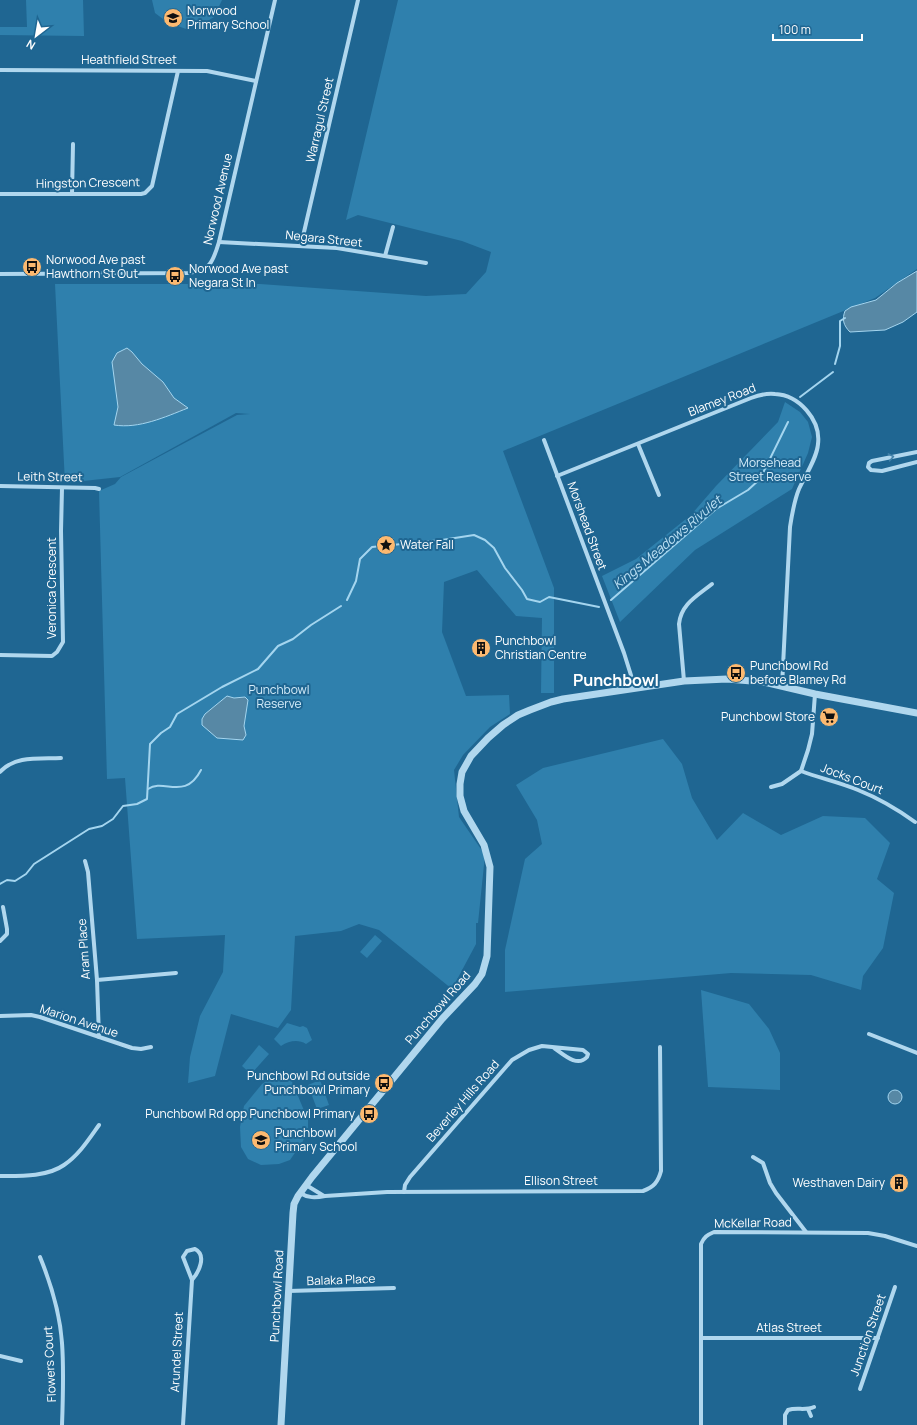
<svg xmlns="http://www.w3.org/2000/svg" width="917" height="1425" font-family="Manrope,sans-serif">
<rect width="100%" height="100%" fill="#1f6692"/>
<g fill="#2f80ad">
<path d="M26,0H83L84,36L0,35V27H27Z"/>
<path d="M152,0H222L214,17L201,25L186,29L167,22L155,13Z"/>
<path d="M398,0H917V269L875,298L503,451L554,588V693H541L542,618L516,616L477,570L444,582L442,632L466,696L509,695L510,714L490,727L463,755L454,770L459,817L485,855L478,923H476V944L452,989L379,930L359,924L341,931L295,936L291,1010L278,1028L231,1014L215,1076L188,1083L190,1057L200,1016L223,972L225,935L137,939L125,778L107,779L99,491L115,484L121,477L237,415L250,414L236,413L120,477L65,483L55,284H260L426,296L466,294L486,272L491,252L462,241L358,215L346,220Z"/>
<path d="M785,402L800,412L808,422L812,437L808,453L792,489L695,550L620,622L602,576L636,559L691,515L716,486L778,422Z"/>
<path d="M663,739L682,764L692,798L717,840L743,813L781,835L823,816L865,818L890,843L877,879L894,893L883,948L863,976L861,990L811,975L731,973L505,992V950L525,859L542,844L537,820L516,785L543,768Z"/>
<path d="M375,935L382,941L367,958L360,952Z"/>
<path d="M701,990L749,1004L769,1029L780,1053V1090L708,1087Z"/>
<path d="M287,1023L300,1027L303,1026L307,1028L312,1040L306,1044C298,1039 289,1041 281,1046L274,1039Z"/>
<path d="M259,1045L269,1054L251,1074L242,1066Z"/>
<path d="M277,1074L290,1077L308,1120V1128L303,1141L290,1160L279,1164L261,1165L248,1159L241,1147L240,1127L244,1106L262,1084Z"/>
<path d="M320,1080L329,1105L317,1109L308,1085Z"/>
</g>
<g fill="#5788a5" stroke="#a4d5ef">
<path d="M917,271V312L903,322L885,330L850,332C843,325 842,319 845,311L851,307L876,300L897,283Z"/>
<path d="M127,348L132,352L142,364L163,382L174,398L188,408C165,417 139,429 114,425L118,407L112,362L117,353Z"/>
<path d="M227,696L234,698L245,697L248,700L244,726L246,735L243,740L217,738L202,725V719L205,714Z"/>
<circle cx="895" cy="1097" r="7"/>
</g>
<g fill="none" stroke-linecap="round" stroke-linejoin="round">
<g stroke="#a4d5ef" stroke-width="2">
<path d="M835,364L840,346V321L845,318"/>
<path d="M800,397L833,372"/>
<path d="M347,600L356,581L360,559L372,547L442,540L474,535L485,540L494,548L505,568L522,590L527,599L540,602L549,597L599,607"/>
<path d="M611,600L716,509L748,490L760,479L788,422"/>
<path d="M148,789C164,778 185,801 201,770"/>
<path d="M0,884L7,880L15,881L26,874L34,864L89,829L102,826L113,819L123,806L137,804L147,799L150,744L161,733L170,727L177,714L222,687L258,669L278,646L293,639L311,625L341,606"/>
</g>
<g stroke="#b0d7ee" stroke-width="4">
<path d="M0,70L207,71L256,81"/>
<path d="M0,194H141L145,193L152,186L178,71"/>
<path d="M72,194L73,144"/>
<path d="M219,242L337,248L426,263"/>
<path d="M301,245L358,0"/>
<path d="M385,256L393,227"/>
<path d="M0,274L188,273C210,271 213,262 219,242L275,0"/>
<path d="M544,440L624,653L635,688"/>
<path d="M638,444L659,495"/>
<path d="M917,452L872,461L869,463L868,467L871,470L882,471L917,462"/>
<path d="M557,476L751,398C759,395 767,393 775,394C799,395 821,420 818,444C817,458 805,476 799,489C794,501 792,514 790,527L782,686"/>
<path d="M0,486L95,488L99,489"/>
<path d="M0,655L52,656L57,652L63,642L61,531L62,488"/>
<path d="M684,681L679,624C681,604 697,596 712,584"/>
<path d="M801,771C819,778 839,782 858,790C878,798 897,809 915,822"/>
<path d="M0,772C15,755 40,759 61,758"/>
<path d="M771,787L782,784L801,771L808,750L812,734L815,694"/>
<path d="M85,861L88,872L97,980L99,1037"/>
<path d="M0,941L7,934V929L3,907"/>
<path d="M97,980L176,973"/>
<path d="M0,1016L31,1015L40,1017L132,1048L141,1049L151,1047"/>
<path d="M869,1034L917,1053"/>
<path d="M753,1157L763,1163L770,1183L776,1193L806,1232"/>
<path d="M0,1176C20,1176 47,1177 64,1165C79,1155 89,1139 99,1125"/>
<path d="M306,1185L324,1196"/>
<path d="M404,1192L405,1185L410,1177L512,1060L529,1050L542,1046L583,1050L588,1054L587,1057C577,1068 563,1054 554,1048"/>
<path d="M300,1193C308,1198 315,1198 325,1196L387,1192L643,1191C654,1187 658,1182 661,1171L660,1047"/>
<path d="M40,1257C51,1284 60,1314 62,1343C64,1370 63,1398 62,1425"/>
<path d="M288,1291L394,1288"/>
<path d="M701,1338H878"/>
<path d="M0,1356L21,1361"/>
<path d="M860,1389L895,1287"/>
<path d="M808,1409L811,1416"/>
<path d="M183,1425L192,1280L183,1257L187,1251L195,1249C207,1255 199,1272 192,1280"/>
<path d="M701,1425V1244C704,1237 707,1235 714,1232L868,1233L885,1236L917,1246"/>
<path d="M785,1425V1415L788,1410C797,1407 805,1411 814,1407"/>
</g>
<path stroke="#b0d7ee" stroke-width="7" d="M281,1425L293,1213L294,1204L298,1196L312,1177L442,1019L475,984L482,974L487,956L490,867L484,845L464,811L460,796V784L462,772L471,756L488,738L503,725L518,715L530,710L551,702L563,699L684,681L727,679L764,682L815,694L917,713"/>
</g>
<defs><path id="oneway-chevron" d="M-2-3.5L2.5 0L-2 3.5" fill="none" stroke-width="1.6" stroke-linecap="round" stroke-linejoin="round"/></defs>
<use stroke="#4382a9" href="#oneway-chevron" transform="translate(891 457) rotate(-11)"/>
<defs>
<g id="school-disc" transform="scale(1)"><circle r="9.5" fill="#fcb970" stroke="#1f6692"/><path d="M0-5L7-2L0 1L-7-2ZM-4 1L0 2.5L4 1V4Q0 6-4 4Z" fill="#111"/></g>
<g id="bus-disc" transform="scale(1)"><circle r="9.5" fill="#fcb970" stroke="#1f6692"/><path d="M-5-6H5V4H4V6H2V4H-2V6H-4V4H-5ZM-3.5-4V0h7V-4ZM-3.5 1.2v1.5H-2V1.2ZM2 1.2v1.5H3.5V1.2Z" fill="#111"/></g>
<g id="sight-disc" transform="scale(1)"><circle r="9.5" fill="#fcb970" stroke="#1f6692"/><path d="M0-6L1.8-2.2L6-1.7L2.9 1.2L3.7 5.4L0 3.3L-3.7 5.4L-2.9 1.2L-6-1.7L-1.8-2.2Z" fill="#111"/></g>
<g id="building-disc" transform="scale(1)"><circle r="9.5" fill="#fcb970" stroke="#1f6692"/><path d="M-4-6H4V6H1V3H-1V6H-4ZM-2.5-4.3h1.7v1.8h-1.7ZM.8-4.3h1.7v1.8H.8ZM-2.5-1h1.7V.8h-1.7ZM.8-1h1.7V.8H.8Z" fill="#111"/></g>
<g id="supermarket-disc" transform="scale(1)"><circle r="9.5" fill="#fcb970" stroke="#1f6692"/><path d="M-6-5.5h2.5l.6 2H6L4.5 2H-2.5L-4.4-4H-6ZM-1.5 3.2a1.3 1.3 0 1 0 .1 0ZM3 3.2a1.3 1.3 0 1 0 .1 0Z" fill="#111"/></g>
</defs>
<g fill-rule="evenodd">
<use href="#school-disc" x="173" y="18"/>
<use href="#bus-disc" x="32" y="267"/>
<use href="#bus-disc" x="175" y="276"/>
<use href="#sight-disc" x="386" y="545"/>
<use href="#building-disc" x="481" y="648"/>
<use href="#bus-disc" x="736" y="673"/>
<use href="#supermarket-disc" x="829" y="717"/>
<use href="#bus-disc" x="384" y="1083"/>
<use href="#bus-disc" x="369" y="1114"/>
<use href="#school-disc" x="261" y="1140"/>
<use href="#building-disc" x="899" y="1183"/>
</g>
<g text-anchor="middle" stroke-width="4" stroke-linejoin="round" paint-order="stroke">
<g font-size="12" fill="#fff" stroke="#1f6692" text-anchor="start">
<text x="187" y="15">Norwood<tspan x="187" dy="14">Primary School</tspan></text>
<text x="46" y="264">Norwood Ave past<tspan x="46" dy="14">Hawthorn St Out</tspan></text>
<text x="189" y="273">Norwood Ave past<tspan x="189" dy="14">Negara St In</tspan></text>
<text x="400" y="549">Water Fall</text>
<text x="495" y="645">Punchbowl<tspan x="495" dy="14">Christian Centre</tspan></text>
<text x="750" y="670">Punchbowl Rd<tspan x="750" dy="14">before Blamey Rd</tspan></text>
<text x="815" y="721" text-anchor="end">Punchbowl Store</text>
<text x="370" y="1080" text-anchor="end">Punchbowl Rd outside<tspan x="370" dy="14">Punchbowl Primary</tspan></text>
<text x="355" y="1118" text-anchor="end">Punchbowl Rd opp Punchbowl Primary</text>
<text x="275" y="1137">Punchbowl<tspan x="275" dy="14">Primary School</tspan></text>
<text x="885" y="1187" text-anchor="end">Westhaven Dairy</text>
</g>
<g font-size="12" fill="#fff" stroke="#1f6692">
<text x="129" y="64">Heathfield Street</text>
<text transform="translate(320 120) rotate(-77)" y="4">Warragul Street</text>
<text transform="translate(88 183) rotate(-1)" y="4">Hingston Crescent</text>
<text transform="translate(218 199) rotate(-77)" y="4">Norwood Avenue</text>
<text transform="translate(324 239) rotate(6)" y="4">Negara Street</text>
<text transform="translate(722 400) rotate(-21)" y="4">Blamey Road</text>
<text transform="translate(50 477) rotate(1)" y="4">Leith Street</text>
<text transform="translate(587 526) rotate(70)" y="4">Morshead Street</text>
<text transform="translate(52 588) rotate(-90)" y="4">Veronica Crescent</text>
<text transform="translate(852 779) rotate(21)" y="4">Jocks Court</text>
<text transform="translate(84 949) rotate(-94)" y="4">Aram Place</text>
<text transform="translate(438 1008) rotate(-49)" y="4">Punchbowl Road</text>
<text transform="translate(79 1021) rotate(18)" y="4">Marion Avenue</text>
<text transform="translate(463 1101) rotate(-49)" y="4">Beverley Hills Road</text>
<text x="561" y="1185">Ellison Street</text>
<text transform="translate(753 1223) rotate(-1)" y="4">McKellar Road</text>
<text transform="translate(341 1280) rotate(-2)" y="4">Balaka Place</text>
<text transform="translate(277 1296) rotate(-87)" y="4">Punchbowl Road</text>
<text x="789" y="1332">Atlas Street</text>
<text transform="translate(868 1335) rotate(-71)" y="4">Junction Street</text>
<text transform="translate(177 1352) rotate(-87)" y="4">Arundel Street</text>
<text transform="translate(50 1364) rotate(-93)" y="4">Flowers Court</text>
</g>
<g font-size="12" fill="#d6edfa" stroke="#1f6692">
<text x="770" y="467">Morsehead<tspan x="770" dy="14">Street Reserve</tspan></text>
<text x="279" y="694">Punchbowl<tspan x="279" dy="14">Reserve</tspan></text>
</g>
<g font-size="13" font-style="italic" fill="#bfe2f5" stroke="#1f6692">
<text transform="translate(667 542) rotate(-40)" y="5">Kings Meadows Rivulet</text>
</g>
<g font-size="16" font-weight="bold" fill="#fff" stroke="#1f6692">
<text x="616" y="686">Punchbowl</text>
</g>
</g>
<g transform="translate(36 36) rotate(211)" stroke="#1f6692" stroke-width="3" paint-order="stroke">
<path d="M0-3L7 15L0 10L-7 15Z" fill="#ffffff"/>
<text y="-6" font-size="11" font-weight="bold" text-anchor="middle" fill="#ffffff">N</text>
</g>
<path d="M773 34v6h89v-6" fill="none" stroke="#ffffff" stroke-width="2"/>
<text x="779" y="34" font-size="12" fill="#ffffff" stroke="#1f6692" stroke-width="3" paint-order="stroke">100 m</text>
</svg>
